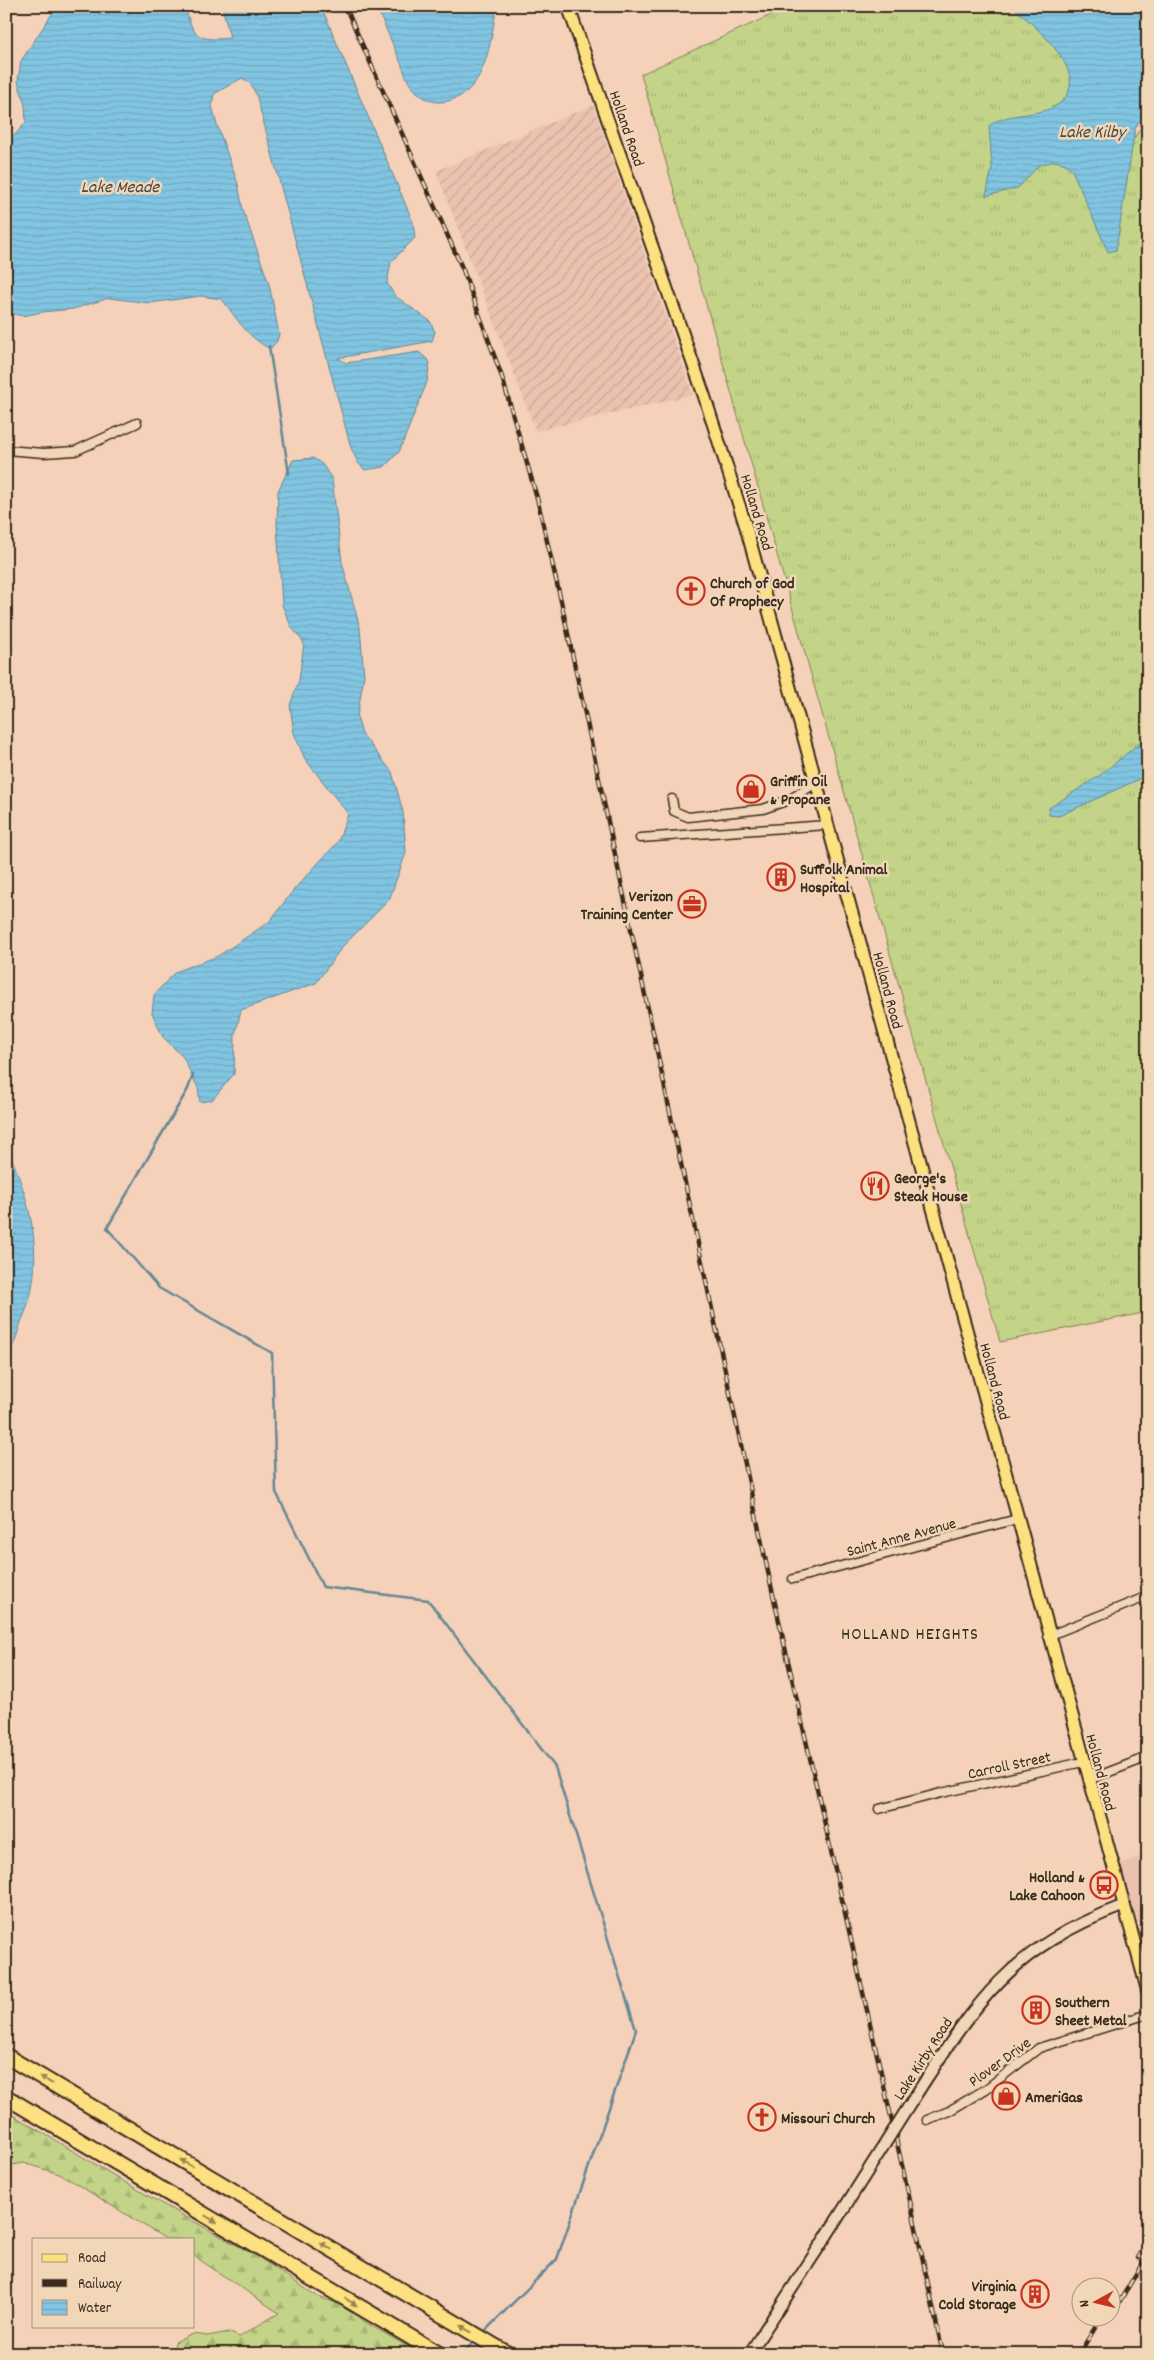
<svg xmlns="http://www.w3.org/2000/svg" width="1154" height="2360" font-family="Dekko,sans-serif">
<defs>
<pattern id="industrial-furrows" width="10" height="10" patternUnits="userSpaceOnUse" patternTransform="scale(1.25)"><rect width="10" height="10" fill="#ebc2af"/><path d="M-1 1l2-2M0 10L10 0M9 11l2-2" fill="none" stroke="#caa796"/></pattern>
<pattern id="grass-tufts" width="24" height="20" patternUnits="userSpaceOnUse" patternTransform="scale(1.25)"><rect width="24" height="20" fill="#c3d488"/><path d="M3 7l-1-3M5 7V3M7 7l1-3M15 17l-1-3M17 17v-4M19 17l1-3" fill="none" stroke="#a8b675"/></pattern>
<pattern id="forest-firs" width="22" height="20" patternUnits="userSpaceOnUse" patternTransform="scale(1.25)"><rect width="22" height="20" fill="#c3d488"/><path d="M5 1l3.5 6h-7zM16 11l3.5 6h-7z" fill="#a8b675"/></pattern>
<pattern id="water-rules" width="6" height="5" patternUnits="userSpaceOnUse" patternTransform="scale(1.25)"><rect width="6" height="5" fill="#81c5e2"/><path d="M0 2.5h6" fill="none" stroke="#70a9c1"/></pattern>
</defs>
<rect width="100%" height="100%" fill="#f5d1b9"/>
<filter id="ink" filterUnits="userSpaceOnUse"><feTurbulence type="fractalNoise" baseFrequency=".02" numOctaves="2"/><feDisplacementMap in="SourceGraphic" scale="10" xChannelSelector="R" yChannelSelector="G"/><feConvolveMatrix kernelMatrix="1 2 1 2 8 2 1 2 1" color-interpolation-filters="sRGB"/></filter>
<g filter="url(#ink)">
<path fill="#ebc2af" d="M1148,1854V1951L1119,1864Z"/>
<path fill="url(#industrial-furrows)" d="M593,105L693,395L536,431L436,171Z"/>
<path fill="url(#grass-tufts)" stroke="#7f7f53" d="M791,6H1028L1104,75L1123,155L1148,117V1312L1000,1342L641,74Z"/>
<path fill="url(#forest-firs)" stroke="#7f7f53" d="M6,2111L155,2200L258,2257L318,2297L337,2303L368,2324L421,2354H173L175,2342L193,2334L207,2336L229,2332L239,2337L279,2313L194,2256V2239H166L62,2175L24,2163L6,2166Z"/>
<g fill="url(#water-rules)" stroke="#658794">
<path d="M57,6H185C193,38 198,41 230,38L222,6H321L413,222L415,238L391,262L387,283L395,296L430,321L435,332L432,341L338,358L346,363L419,352L430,362L427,382L399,452L384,467L365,470L358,463L351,448L256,94L249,82L242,78L214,94L212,106L217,125L238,184L243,210L269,284L279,334L277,341L270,349C247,337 237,319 222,299L201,296L150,303L109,298L73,309L42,312L23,316L6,312V139L16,134L26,122L25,105L18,81L21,61Z"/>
<path d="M376,6H497C490,41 487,97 442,102C430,103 420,96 412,87C407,81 404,71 401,63C393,44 384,25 376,6Z"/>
<path d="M1014,6H1148V105L1135,129L1116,250L1108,252L1072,170L1066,164L1055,161L1039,165L1018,188L986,196L992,168L989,126C1009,107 1063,123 1070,86C1074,65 1045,36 1031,23C1025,17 1018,13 1014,6Z"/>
<path d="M313,458L322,464L332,479L342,562L360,628L364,676L357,717L362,734L392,772L403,812L406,853L389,900L342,947L316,983L241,1010L235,1035L234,1074L212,1100L200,1102L198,1088L183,1057L163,1037L152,1013L154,995L175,972L218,956L269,922L296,887L338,842L348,814L305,759L294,733L290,705L299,680L304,643L291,626L282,605L277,525L278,491L293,460Z"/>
<path d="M1148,736V775L1059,816L1049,815V808L1099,776Z"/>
<path d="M6,1146C27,1191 42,1243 31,1293C29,1303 25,1313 21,1322C17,1335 14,1347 6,1358Z"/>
</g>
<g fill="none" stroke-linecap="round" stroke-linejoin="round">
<g stroke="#658794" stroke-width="2.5">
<path d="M269,346L289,474"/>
<path d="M193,1075L188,1089L107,1228L159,1288L272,1353L276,1492L323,1587L428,1600L555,1767L636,2030L557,2259L486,2330"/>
<path d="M462,2354L472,2344"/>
</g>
<g stroke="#3b2a1e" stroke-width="11">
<g id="street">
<path d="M6,450L44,453L75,451L137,423"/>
<path d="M672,799L674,811L688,817L763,809L789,800L816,783"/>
<path d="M640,838L827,825"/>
<path d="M793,1579L1017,1519"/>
<path d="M1048,1636L1148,1596"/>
<path d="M1088,1780L1148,1757"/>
<path d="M879,1809L941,1793L1083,1762"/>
<path d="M927,2120L949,2111L986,2089L1039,2048L1148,2014"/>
</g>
</g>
<g stroke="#3b2a1e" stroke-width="14">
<g id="secondary">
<path d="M914,2098C976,2002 1010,1948 1122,1906"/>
<path d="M749,2354L827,2235"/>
</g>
</g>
<g stroke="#3b2a1e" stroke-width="15">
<path id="primary" d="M568,6L704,395L746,527L1148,1992"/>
</g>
<g stroke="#3b2a1e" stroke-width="18">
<g id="highway">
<path d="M6,2056L508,2354"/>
<path d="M6,2097L439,2354"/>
</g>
</g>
<use href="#street" stroke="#f1d7b8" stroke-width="8"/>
<use href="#secondary" stroke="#f1d7b8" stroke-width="10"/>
<use href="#primary" stroke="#fde080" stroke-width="11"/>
<use href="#highway" stroke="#fde080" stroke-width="14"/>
<g stroke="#3b2a1e" stroke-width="4.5">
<g id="rail">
<path d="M345,6L463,270L502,377L537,498L561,601L770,1581L913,2214L943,2354"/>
<path d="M1138,2258L1148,2242"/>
<path d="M1112,2314L1148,2254"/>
<path d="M1079,2354L1101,2318"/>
</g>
</g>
<use href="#rail" stroke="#f1d7b8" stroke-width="2.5" stroke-dasharray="8" stroke-linecap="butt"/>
<g stroke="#3b2a1e" stroke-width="14" stroke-linecap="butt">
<path id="secondary-bridge" d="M827,2235L914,2098"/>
</g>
<use href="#secondary-bridge" stroke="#f1d7b8" stroke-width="10"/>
</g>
<defs><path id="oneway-solid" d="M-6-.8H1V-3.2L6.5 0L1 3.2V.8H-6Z" transform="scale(1.25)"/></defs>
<g fill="#9c854f">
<use href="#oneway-solid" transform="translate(46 2080) rotate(-149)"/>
<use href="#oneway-solid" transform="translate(186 2163) rotate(-149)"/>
<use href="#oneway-solid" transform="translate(211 2219) rotate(31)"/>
<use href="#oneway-solid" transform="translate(326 2246) rotate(-149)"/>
<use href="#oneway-solid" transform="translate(351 2302) rotate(31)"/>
<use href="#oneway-solid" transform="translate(466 2329) rotate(-149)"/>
</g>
</g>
<defs>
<g id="church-ring" transform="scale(1.4375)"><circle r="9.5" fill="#f1d7b8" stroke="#c8321e" stroke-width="1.5"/><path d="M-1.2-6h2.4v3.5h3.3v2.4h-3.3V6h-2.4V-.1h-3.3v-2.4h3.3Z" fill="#c8321e"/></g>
<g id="shop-ring" transform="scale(1.4375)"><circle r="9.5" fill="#f1d7b8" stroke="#c8321e" stroke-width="1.5"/><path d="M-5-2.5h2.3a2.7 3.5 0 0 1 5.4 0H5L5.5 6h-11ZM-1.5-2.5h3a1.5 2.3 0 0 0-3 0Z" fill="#c8321e"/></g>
<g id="building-ring" transform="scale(1.4375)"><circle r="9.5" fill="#f1d7b8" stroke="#c8321e" stroke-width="1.5"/><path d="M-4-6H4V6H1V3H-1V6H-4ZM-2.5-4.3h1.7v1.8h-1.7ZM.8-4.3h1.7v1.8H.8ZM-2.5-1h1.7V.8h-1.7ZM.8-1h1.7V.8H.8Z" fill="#c8321e"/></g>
<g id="office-ring" transform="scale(1.4375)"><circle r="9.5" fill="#f1d7b8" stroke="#c8321e" stroke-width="1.5"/><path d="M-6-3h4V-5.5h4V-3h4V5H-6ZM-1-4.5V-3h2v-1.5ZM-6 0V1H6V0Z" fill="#c8321e"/></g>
<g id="restaurant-ring" transform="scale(1.4375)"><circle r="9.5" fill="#f1d7b8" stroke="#c8321e" stroke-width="1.5"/><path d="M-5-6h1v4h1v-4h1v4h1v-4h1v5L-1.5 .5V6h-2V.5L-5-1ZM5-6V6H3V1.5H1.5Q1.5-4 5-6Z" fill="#c8321e"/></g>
<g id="bus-ring" transform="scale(1.4375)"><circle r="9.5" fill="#f1d7b8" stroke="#c8321e" stroke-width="1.5"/><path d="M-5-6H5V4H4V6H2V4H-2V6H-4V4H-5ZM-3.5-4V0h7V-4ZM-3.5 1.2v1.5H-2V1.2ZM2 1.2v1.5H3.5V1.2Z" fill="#c8321e"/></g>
</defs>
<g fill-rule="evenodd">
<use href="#church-ring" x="691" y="591"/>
<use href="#shop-ring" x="751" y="789"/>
<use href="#building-ring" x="781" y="877"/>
<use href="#office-ring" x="692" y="904"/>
<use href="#restaurant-ring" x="875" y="1186"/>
<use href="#bus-ring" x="1104" y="1885"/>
<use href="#building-ring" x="1036" y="2010"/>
<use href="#shop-ring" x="1006" y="2096"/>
<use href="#church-ring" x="762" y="2117"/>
<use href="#building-ring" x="1035" y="2294"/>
</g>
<g text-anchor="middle" stroke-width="5" stroke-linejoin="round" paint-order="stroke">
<g font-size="16" fill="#3b2a1e" stroke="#f1d7b8">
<text transform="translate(628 128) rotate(71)" y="6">Holland Road</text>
<text transform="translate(758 512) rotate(73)" y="6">Holland Road</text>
<text transform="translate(889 990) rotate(75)" y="6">Holland Road</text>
<text transform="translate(996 1381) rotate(75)" y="6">Holland Road</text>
<text transform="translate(901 1536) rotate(-15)" y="6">Saint Anne Avenue</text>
<text transform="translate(1009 1764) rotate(-12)" y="6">Carroll Street</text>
<text transform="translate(1102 1772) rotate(75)" y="6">Holland Road</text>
<text transform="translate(922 2058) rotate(-57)" y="6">Lake Kirby Road</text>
<text transform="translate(999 2061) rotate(-36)" y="6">Plover Drive</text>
</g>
<g font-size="16" font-weight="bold" fill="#3b2a1e" stroke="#f1d7b8" text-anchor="start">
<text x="710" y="588">Church of God<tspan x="710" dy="18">Of Prophecy</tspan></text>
<text x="770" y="786">Griffin Oil<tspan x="770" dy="18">&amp; Propane</tspan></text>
<text x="800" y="874">Suffolk Animal<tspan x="800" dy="18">Hospital</tspan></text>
<text x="673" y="901" text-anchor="end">Verizon<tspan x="673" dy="18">Training Center</tspan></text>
<text x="894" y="1183">George's<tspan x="894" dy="18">Steak House</tspan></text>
<text x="1085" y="1882" text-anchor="end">Holland &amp;<tspan x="1085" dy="18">Lake Cahoon</tspan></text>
<text x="1055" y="2007">Southern<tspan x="1055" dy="18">Sheet Metal</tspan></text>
<text x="1025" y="2102">AmeriGas</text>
<text x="781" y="2123">Missouri Church</text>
<text x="1016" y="2291" text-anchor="end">Virginia<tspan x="1016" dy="18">Cold Storage</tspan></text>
</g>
<g font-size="18" font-style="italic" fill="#494945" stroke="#f1d7b8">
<text x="1092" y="137">Lake Kilby</text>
<text x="120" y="192">Lake Meade</text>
</g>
<g font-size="18" letter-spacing="1" fill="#3b2a1e" stroke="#f1d7b8">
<text x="910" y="1639">HOLLAND HEIGHTS</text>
</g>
</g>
<rect width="1154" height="2360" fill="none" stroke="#f1d7b8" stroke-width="25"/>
<rect x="12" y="12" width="1129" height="2335" fill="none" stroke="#3b2a1e" stroke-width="2" filter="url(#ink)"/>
<rect x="32" y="2238" width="162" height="90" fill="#f1d7b8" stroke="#a8927a"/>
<rect x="42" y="2254" width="25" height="8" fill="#fde080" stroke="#a8927a"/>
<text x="78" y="2262" font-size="15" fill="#3b2a1e">Road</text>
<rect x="42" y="2279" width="25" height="8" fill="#3b2a1e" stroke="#a8927a"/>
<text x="78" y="2288" font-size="15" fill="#3b2a1e">Railway</text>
<rect x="42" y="2300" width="25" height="15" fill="url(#water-rules)" stroke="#a8927a"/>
<text x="78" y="2312" font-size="15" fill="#3b2a1e">Water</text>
<g transform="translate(1096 2302) rotate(262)"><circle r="24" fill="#f1d7b8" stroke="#a8927a"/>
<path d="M0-4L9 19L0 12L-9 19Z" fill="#c8321e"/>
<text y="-8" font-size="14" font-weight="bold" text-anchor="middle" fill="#3b2a1e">N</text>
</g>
</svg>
